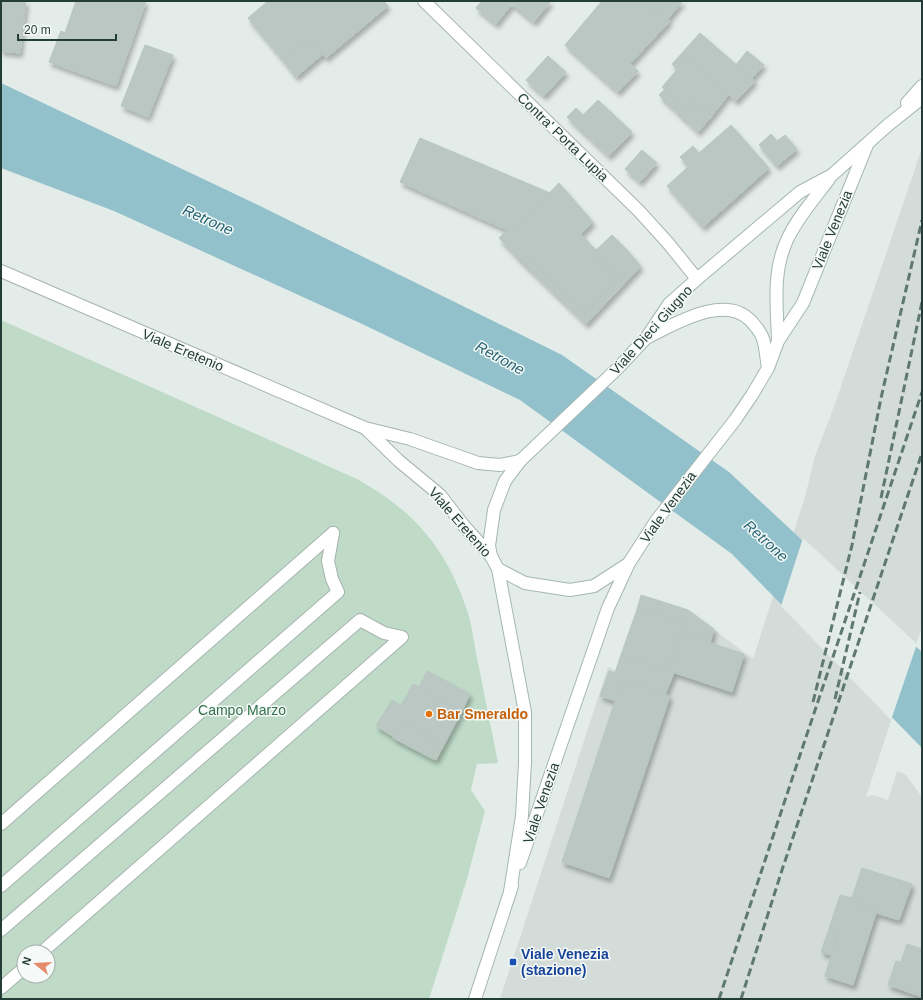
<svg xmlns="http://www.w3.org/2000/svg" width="923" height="1000" font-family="Arial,sans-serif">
<defs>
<filter id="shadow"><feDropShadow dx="2.5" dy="4.5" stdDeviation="2" flood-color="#0004"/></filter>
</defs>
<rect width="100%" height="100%" fill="#e4ece9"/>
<path fill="#d3dcd8" d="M922,148V627L866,797L873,795L888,800L897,771L906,775L922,797V999H500L608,667L616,670L641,595L688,610L753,659L805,497L815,456L835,404Z"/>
<path fill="#bfdbc8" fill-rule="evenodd" d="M1,320L357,479C416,512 447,549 468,613C473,631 475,650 479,667C485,699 492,731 498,763L477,764L471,790L485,811L467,879L429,999H1ZM24,952H48V976H24Z"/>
<path fill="#92c1cc" d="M1,83L256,204L562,355L729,472L922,652V748L732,554L520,400L360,323L114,211L1,168Z"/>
<path fill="#e4ece9" d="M803,538L917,644L891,720L781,606Z"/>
<g fill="#bac7c2" stroke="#b7c6c0" filter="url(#shadow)">
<path d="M1,1H26L20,53L1,51Z"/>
<path d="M76,1H146L116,86L49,62L61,31L65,33Z"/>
<path d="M268,1H384L388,6L326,58L310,39L283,60L248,18Z"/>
<path d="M482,1H508L512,4L496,24L476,8Z"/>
<path d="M508,1H551L534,22Z"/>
<path d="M602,1H643L666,21L668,19L670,21L630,64L638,71L618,92L565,45Z"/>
<path d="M643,1H683L666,21Z"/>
<path d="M700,33L755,81L736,101L682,53Z"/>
<path d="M310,39L323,54L296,77L283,60Z"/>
<path d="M145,45L173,55L148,117L121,106Z"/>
<path d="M747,51L764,65L752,78L736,65Z"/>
<path d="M682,53L687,58L677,70L672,64Z"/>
<path d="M548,56L566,72L544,96L526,80Z"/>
<path d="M687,58L729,94L712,116L695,101L687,110L662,87Z"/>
<path d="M664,90L687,110L695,101L712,116L698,132L659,95Z"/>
<path d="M598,100L632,132L609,156L567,117L576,108L583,115Z"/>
<path d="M731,125L769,168L703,227L667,186L689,166L680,157L693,146L699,153Z"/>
<path d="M771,134L777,141L785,135L797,149L777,166L759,145Z"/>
<path d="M420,138L484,165L550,193L514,230L511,226L507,230L400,182Z"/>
<path d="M642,150L657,163L640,182L625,169Z"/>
<path d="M559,183L593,222L581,234L602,257L598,261L616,281L585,313L526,256L521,261L499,238L511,226L514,230Z"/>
<path d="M612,235L627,250L609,268L600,259L602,257L595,251Z"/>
<path d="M627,250L641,266L624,284L609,268Z"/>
<path d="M526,256L585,313L616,281L598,261L600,259L624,284L586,324L521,261Z"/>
<path d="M641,595L688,610L714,629L710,643L680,633L684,622L638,607Z"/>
<path d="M638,607L684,622L669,671L621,655Z"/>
<path d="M680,633L744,654L732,692L669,671Z"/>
<path d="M621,655L674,673L665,695L622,680L615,701L600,696L609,671L615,673Z"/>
<path d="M427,671L470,694L462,711L419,687Z"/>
<path d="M622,680L670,696L609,878L562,862Z"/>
<path d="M413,684L462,711L436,760L431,758L439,742L402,722L394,737L376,726L392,700L401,706Z"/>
<path d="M402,722L439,742L431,758L393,738Z"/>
<path d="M862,868L912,884L899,920L876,913L877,910L851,901Z"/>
<path d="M840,895L852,898L851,901L877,910L853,985L825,976L838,934L828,932Z"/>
<path d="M828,932L838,934L831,955L821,952Z"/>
<path d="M907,944L922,949V997L888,985L896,961L901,962Z"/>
</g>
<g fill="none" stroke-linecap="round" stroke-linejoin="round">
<g stroke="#a7b4b0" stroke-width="14">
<g id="street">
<path d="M424,1L639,211L668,243L697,279"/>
<path d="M1,271L365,428L410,439L478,463L500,465L520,461"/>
<path d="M366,429L399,461L440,495L464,526L491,556"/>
<path d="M1,824L333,533"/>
<path d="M1,886L338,592L332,579L328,561L333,533"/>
<path d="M1,930L360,620L384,633L402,637L42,952"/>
<path d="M1,988L24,968"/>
</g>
</g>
<g stroke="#a4b7b1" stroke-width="14">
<g id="secondary">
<path d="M907,103L922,86"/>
<path d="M648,337C675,324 725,293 751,321C756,327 761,332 763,339C766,348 766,358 768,367"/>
<path d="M778,341C777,307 772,272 787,240C797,218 815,198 829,179"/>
<path d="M498,569L525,583L570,590L594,586L628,564"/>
<path d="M520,863L608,608L629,563L656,521L735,420L752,395L768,368L778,341L803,303L867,145"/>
<path d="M510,892L522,816L525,762V712L498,569L491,556L489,546L494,510L505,481L520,461L618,368L647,337L669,304L697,279L800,192L832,175L888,125L922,98"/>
<path d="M475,999L512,886"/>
</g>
</g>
<use href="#street" stroke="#fff" stroke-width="12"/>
<use href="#secondary" stroke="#fff" stroke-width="12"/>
<g stroke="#607872" stroke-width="3" stroke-dasharray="8 4" stroke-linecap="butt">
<path d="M881,498L922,302"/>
<path d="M835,699L860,592"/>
<path d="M813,702L852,545L881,398L922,220"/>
<path d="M719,999L803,746L922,392"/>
<path d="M741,999L782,870L922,453"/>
</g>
</g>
<circle fill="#e8710a" stroke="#f5f9f7" stroke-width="1.5" cx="429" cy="714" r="4"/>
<rect fill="#1a4fb4" stroke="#f5f9f7" stroke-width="1.5" x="509" y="958" width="8" height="8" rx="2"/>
<g text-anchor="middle" stroke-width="3" stroke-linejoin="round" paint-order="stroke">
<g font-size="14" fill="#253d37" stroke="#f5f9f7">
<text transform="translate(563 137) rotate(44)" y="5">Contra' Porta Lupia</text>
<text transform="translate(832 230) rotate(-68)" y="5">Viale Venezia</text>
<text transform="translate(651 330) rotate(-48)" y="5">Viale Dieci Giugno</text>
<text transform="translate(183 350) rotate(23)" y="5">Viale Eretenio</text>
<text transform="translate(668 507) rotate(-54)" y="5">Viale Venezia</text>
<text transform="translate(460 522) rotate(49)" y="5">Viale Eretenio</text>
<text transform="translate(541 803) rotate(-71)" y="5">Viale Venezia</text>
</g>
<g font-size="14" fill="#33704c" stroke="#f5f9f7">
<text x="242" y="715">Campo Marzo</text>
</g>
<g font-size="14" font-weight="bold" fill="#c56008" stroke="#f5f9f7" text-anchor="start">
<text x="437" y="719">Bar Smeraldo</text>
</g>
<g font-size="14" font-weight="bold" fill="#164399" stroke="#f5f9f7" text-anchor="start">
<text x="521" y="959">Viale Venezia<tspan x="521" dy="16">(stazione)</tspan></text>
</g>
<g font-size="15" font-style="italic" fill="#246474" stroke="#f5f9f7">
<text transform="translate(208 220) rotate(24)" y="5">Retrone</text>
<text transform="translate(500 358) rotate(29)" y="5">Retrone</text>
<text transform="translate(766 541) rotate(42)" y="5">Retrone</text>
</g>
</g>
<rect width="923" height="1000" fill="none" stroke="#253d37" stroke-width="4"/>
<g transform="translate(36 964) rotate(288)"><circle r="19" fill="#f5f9f7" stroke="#a2aeaa"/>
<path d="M0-3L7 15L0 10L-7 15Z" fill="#e68b69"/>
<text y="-6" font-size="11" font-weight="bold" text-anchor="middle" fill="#253d37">N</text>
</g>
<path d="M18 34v6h98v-6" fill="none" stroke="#253d37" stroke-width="2"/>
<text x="24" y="34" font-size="12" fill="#253d37" stroke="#f5f9f7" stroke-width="3" paint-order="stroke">20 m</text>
</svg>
